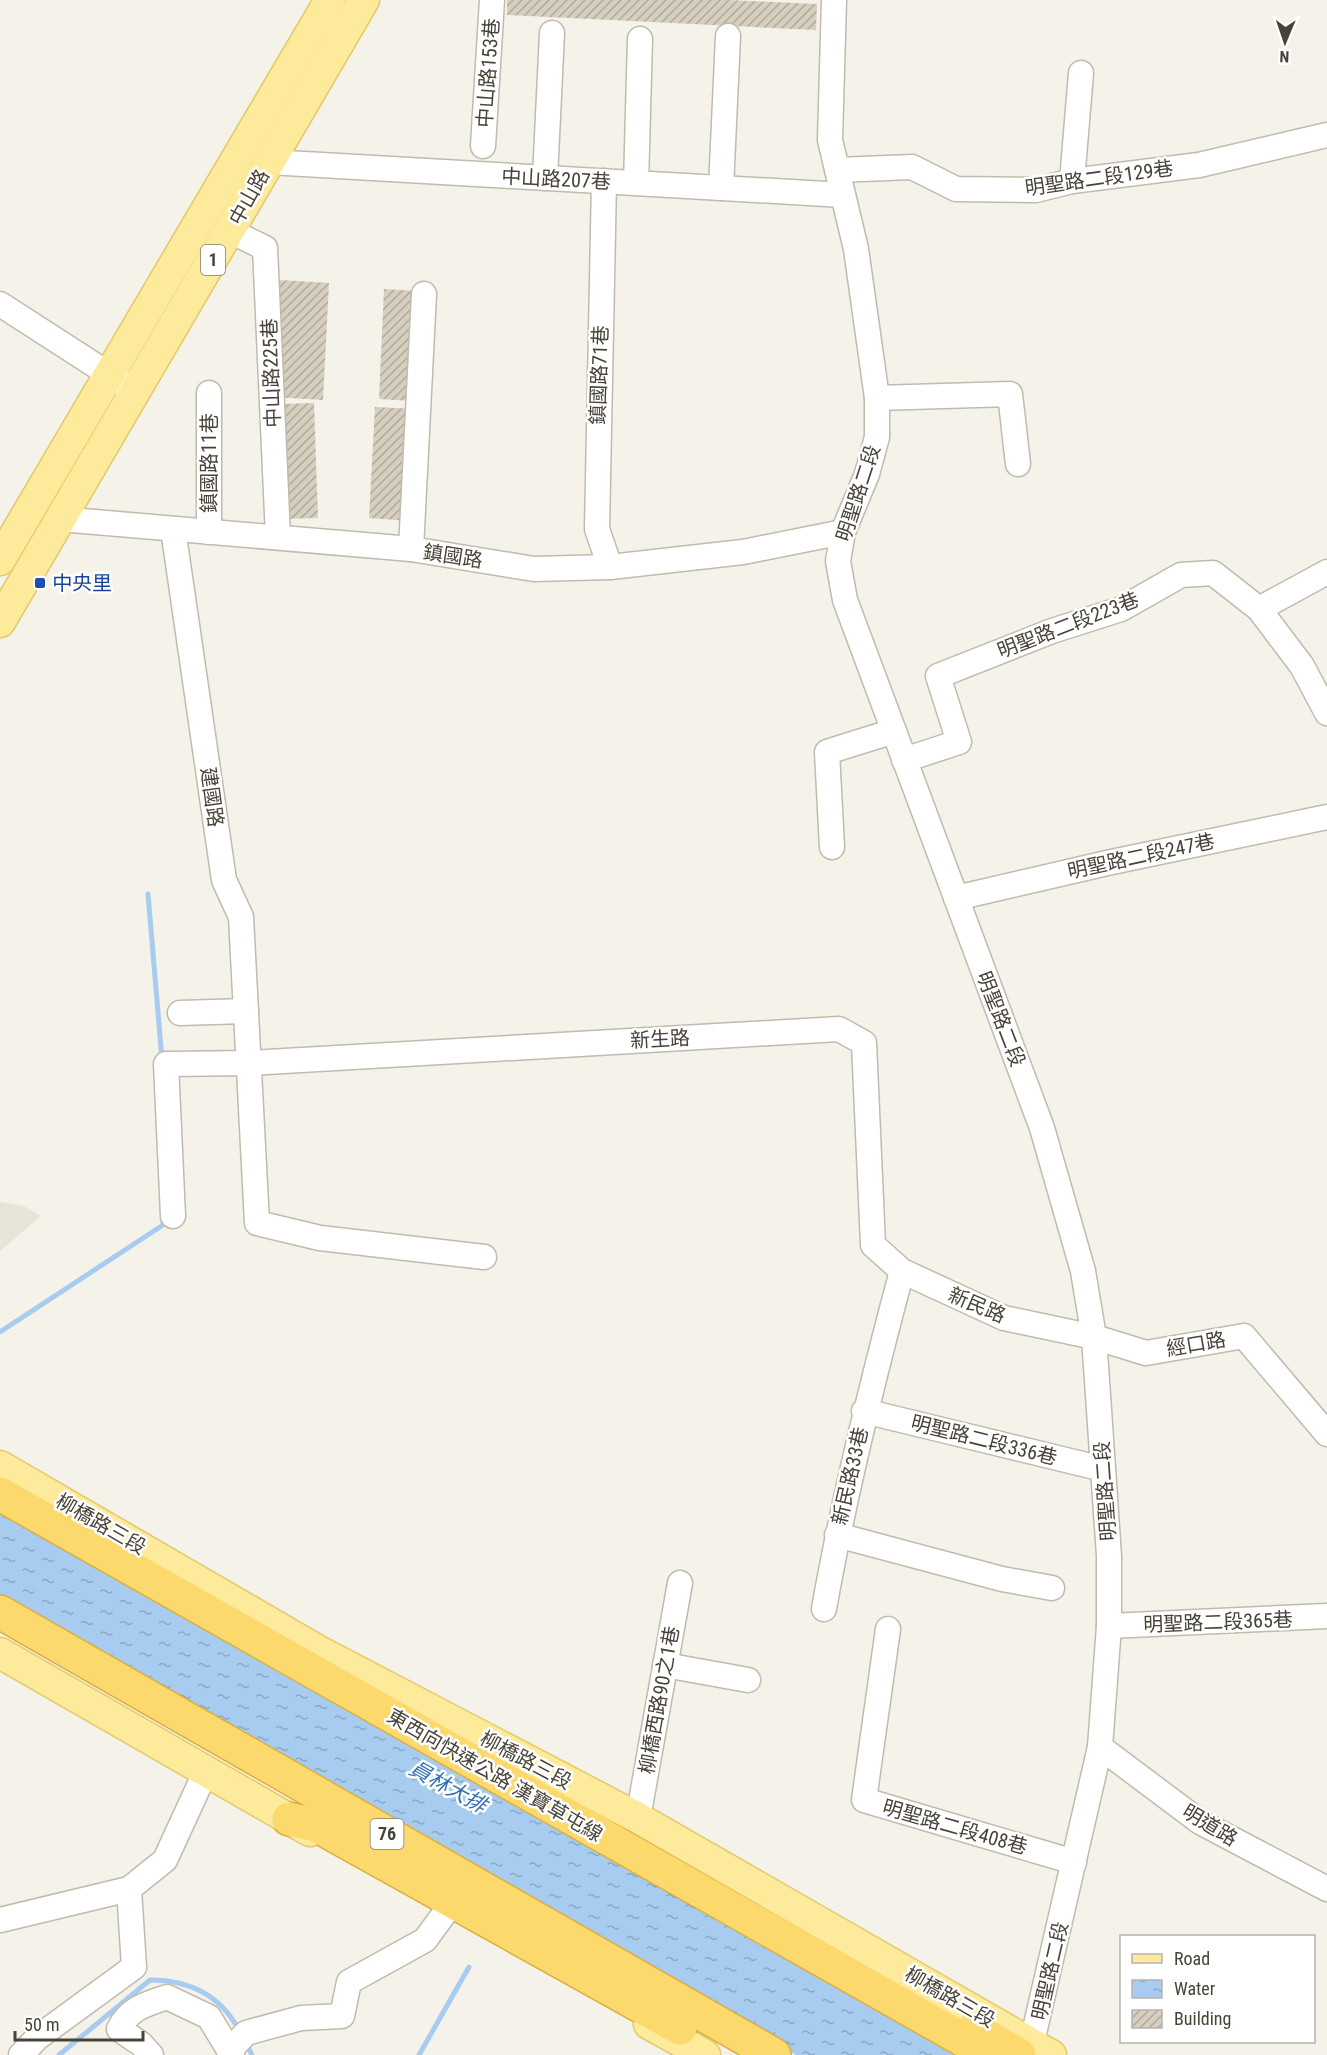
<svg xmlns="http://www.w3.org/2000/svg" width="1327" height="2055" font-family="'Roboto Condensed','Noto Sans TC',sans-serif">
<defs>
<pattern id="water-ripples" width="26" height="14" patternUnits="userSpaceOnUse" patternTransform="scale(1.5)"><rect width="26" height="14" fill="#a7ccf0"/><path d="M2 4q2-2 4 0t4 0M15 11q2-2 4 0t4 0" fill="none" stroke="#8aa7c3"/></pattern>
<pattern id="building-hatch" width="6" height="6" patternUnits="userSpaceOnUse" patternTransform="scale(1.5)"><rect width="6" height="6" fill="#d6cfbf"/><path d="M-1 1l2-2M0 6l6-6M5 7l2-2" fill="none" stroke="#b0aa9c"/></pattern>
</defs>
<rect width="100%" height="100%" fill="#f4f2e9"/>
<path fill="#e8e5d8" d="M0,1202L24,1206L41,1216L0,1251Z"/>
<path fill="url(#water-ripples)" d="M0,1501L969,2055H796L0,1601Z"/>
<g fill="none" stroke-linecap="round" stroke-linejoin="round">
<g stroke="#a7ccf0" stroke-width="5">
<path d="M148,894L162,1060"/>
<path d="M0,1332L163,1225V1216"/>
<path d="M246,2043L252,2055"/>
<path d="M59,2055L150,1980C189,1980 221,1995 240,2032"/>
<path d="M419,2055L469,1967"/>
</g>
</g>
<g fill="url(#building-hatch)">
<path d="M507,0H728L817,4L816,30L507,15Z"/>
<path d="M280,280L329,283L323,400L274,397Z"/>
<path d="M384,289L418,291L413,401L379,399Z"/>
<path d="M314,403L318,518L284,519L280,404Z"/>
<path d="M375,407L416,409L409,521L369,518Z"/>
</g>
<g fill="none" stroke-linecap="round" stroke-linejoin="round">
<g stroke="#c0bbac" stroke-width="27">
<g id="minor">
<path d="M834,0L830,140L856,249L877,398V437L867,474L843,532L838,561L845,600L1042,1128L1083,1271L1094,1337L1109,1556V1626L1100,1747L1029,2055"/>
<path d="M483,146L492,0"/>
<path d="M269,162L843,195"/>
<path d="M837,170L912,167L956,189L1036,190L1072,181L1199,165L1327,135"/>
<path d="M545,178L552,33"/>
<path d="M604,181L597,529L610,567"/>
<path d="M1072,181L1081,73"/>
<path d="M636,183L640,39"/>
<path d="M721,188L728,36"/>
<path d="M230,231L265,248L278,537"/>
<path d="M0,304L124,384"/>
<path d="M877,398L1010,394L1018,464"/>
<path d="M60,519L411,549L534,569L610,567L743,552L843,532"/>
<path d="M173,529L224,880L241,917L257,1223L320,1238L484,1257"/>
<path d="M209,532V393"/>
<path d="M411,549L424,294"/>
<path d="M1259,609L1327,572"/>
<path d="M904,760L959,742L938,676L1052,631L1121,609L1181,575L1213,573L1259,609L1302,666L1327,713"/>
<path d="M832,847L827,752L894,731"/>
<path d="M956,898L1107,863L1327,817"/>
<path d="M180,1013L246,1011"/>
<path d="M173,1216L166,1064L250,1063L839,1029L864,1043L873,1245L902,1271L1004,1318L1094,1337L1146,1353L1244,1336L1327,1434"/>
<path d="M864,1411L1103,1469"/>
<path d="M837,1535L1002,1579L1052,1588"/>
<path d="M824,1609C844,1495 872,1383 902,1271"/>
<path d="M1109,1626L1327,1616"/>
<path d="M888,1629L864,1800L1074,1862"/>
<path d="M665,1665L748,1680"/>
<path d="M1100,1747L1200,1822L1327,1889"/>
<path d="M638,1818L680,1583"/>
<path d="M0,1920L129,1889L165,1860L205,1773"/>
<path d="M231,2049L246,2033L301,2018L342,2016L349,1982L425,1940L447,1910"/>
<path d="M21,2055L37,2038L134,1967L129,1889"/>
<path d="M151,2055L141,2044L119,2029C129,2008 147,2004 167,1997L209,2017L232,2055"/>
</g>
</g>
<g stroke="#e3c969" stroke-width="33">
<g id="major">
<path d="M0,560L330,0"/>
<path d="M0,622L364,0"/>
<path d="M0,1466L317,1650L638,1818L1051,2055"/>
<path d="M0,1653L310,1831"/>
<path d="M649,2024L705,2055"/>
</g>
</g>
<g stroke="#dcaf3c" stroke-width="36">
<g id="highway">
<path d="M0,1494L990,2055"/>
<path d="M0,1612L774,2055"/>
<path d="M289,1819L316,1825L680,2028"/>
<path d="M974,2029L1019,2055"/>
</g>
</g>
<use href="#minor" stroke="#fff" stroke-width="24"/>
<use href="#major" stroke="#fdea9a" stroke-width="30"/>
<use href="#highway" stroke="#fcd96d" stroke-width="33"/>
</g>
<rect fill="#1a4fb4" stroke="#fff" stroke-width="2" x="34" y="577" width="12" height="12" rx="3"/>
<g text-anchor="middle" stroke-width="5" stroke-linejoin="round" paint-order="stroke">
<g fill="#fff" stroke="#7f7b74" stroke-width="1.5">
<rect x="201" y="245" width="24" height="30" rx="4.5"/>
<rect x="370.5" y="1819" width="33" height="30" rx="4.5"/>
</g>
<g font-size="18" font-weight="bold" fill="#484338">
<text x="213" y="266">1</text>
<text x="387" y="1840">76</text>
</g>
<g font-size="20" fill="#484338" stroke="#fff">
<text transform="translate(488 73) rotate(-86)" y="7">中山路153巷</text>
<text transform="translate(1099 178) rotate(-8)" y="7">明聖路二段129巷</text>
<text transform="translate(556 179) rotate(3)" y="7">中山路207巷</text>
<text transform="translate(249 197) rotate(-61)" y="7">中山路</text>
<text transform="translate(271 373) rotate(-92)" y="7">中山路225巷</text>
<text transform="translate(599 375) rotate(-88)" y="7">鎮國路71巷</text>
<text transform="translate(209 463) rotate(-90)" y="7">鎮國路11巷</text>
<text transform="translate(858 493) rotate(-72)" y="7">明聖路二段</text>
<text transform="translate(453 556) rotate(9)" y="7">鎮國路</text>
<text transform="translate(1068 625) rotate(-21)" y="7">明聖路二段223巷</text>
<text transform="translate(212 797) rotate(82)" y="7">建國路</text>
<text transform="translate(1141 856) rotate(-12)" y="7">明聖路二段247巷</text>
<text transform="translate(1001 1019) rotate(69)" y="7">明聖路二段</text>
<text transform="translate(660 1039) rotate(-3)" y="7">新生路</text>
<text transform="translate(977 1305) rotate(23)" y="7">新民路</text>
<text transform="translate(1196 1344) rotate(-10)" y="7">經口路</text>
<text transform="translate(984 1440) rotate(14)" y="7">明聖路二段336巷</text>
<text transform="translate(850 1476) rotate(-77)" y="7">新民路33巷</text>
<text transform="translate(1105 1491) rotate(-94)" y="7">明聖路二段</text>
<text transform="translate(101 1524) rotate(30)" y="7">柳橋路三段</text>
<text transform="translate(1218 1622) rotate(-2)" y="7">明聖路二段365巷</text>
<text transform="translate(659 1700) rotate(-80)" y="7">柳橋西路90之1巷</text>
<text transform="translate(526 1760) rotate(28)" y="7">柳橋路三段</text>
<text transform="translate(495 1775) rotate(30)" y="7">東西向快速公路 漢寶草屯線</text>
<text transform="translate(1210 1825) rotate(31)" y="7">明道路</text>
<text transform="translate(955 1827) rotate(16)" y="7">明聖路二段408巷</text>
<text transform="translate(1050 1971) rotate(-77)" y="7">明聖路二段</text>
<text transform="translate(950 1997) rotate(30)" y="7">柳橋路三段</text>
</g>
<g font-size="20" fill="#164399" stroke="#fff" text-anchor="start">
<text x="52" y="590">中央里</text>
</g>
<g font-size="21" font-style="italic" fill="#3171b4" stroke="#fff">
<text transform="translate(448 1787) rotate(29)" y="7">員林大排</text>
</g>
</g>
<rect x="1120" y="1935" width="195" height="108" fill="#ffffff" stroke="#b6b4af" stroke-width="1.5"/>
<rect x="1132" y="1954" width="30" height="9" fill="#fdea9a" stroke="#b6b4af" stroke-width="1.5"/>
<text x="1174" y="1965" font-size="18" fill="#484338">Road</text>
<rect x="1132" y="1980" width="30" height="18" fill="url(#water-ripples)" stroke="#b6b4af" stroke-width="1.5"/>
<text x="1174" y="1995" font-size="18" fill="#484338">Water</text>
<rect x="1132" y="2010" width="30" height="18" fill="url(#building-hatch)" stroke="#b6b4af" stroke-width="1.5"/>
<text x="1174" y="2025" font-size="18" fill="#484338">Building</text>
<g transform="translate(1285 42) rotate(182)" stroke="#ffffff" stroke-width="4.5" paint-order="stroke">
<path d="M0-4.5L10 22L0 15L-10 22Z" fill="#484338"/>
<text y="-9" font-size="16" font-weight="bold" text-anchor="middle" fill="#484338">N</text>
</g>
<path d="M15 2031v9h128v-9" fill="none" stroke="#484338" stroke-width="3"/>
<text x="24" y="2031" font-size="18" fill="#484338" stroke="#ffffff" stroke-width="4.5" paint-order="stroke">50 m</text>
</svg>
